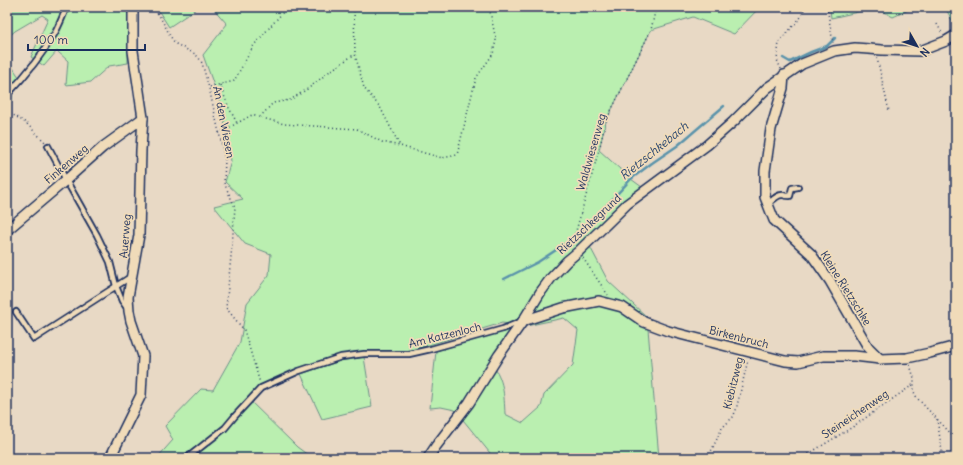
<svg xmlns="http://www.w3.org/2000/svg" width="963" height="465" font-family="Delius,sans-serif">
<rect width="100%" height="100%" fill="#e8d9c5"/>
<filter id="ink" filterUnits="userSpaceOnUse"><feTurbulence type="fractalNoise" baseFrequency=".025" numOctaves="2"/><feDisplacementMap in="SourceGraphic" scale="8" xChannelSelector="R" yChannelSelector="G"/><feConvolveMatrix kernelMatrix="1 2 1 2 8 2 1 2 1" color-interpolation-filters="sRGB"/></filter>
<g filter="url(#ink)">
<g fill="#baefb0" stroke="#6a8f87">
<path d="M7,7H128V63L109,66L91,82L66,85L68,61L57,51L44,66L31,57L48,19L42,15L15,31L7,38Z"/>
<path d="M156,7H199L169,27Z"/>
<path d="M212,7H760L734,34L693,17L651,30L606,121L599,150L631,179L646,190L588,243L608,281L647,317L659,458H494L455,410L441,407L430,408L436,351L509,329H515L491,363C504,379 504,395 505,414L523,423L541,407L544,395L573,365L578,330L564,318L526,326L502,323L409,351H365L364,354L341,357L299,371L248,399L297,447L312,458H157L173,440L165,426L201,389L213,390L240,342L247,303L269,275L271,254L245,244L214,206L243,199L225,182L231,161L222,108L203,55L227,24Z"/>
<path d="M834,7H915L893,17L876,8L831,18L830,10Z"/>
<path d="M945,7H956V28Z"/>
<path d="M7,58L11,65L19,77L13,87L12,101L7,106Z"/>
<path d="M364,357L372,407L322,419L301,374L340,361Z"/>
</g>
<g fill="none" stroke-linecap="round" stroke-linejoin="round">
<g stroke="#5a93ab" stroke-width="2.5">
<path d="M783,58L790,62L811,52L827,46L835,38"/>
<path d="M582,232L631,179L652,163L677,146L724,106"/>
<path d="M504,279L538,262L568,242"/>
</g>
<g stroke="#1b2f5e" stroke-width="8">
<g id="service">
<path d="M7,95C25,76 42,55 55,33C60,24 63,15 67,7"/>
<path d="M48,146L66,180L97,235L110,262L116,286L122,301L127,308"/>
<path d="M768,204C772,201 777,194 783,195C785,196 787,196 790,196L792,188L798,187"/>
<path d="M16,312L34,339L132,276"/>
<path d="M187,458L225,428L235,416L261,388L299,371L341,357L364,354H409L431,349L503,329L520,322"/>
</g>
</g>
<g stroke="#1b2f5e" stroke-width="12">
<g id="minor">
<path d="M784,75L783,88L771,129L765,171V197L774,220L811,254L830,281L868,347L880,359"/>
<path d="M7,230L66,180L103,147L143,118"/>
<path d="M523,321L563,308L599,301L622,307L644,322L668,331L785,361L798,362L823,356H854L880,359L907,358L930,353L956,346"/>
<path d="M110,458L141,395L143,356L131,321L129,311L128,297L139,235L141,150L143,118L133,51V7"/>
<path d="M428,458L436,446L469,403L499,355L523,321L540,293L551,278L567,261L579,251L627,204L707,145L733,122L767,88L802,64L834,51L855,48L882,50L920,51L946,41L956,35"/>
</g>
</g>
<g stroke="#1b2f5e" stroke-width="1.5" stroke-dasharray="1 3" stroke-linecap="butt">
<path d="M152,7L160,17L172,39L176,44L195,54L199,58L202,63L209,88L225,159L224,183L235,207L232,246L226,308L244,330L260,383"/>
<path d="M354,7L355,54L364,88L380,107L400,146L442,158L457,155L476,78L493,54L496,40L489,7"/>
<path d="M827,7L833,43"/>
<path d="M827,9L831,7"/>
<path d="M7,13L15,7"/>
<path d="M937,24L942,33"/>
<path d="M877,58L889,111"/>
<path d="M781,69L777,60L779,42L801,17L805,7"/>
<path d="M220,85L229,108L237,123"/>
<path d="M210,87L234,81L254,45L284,11L291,7"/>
<path d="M7,111L26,123L45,142"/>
<path d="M260,117L273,103L290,100L309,88L330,71L355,54"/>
<path d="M219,133L252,115L284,124L357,129L382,142L400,146"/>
<path d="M572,245L599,150L606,121L651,30L656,7"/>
<path d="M583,258L608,295"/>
<path d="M910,365L914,378V392L917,398L956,439"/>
<path d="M937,419L943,458"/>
<path d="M805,456L851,428L914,384"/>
<path d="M708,458L722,428L733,417L736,410L748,360"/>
</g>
<use href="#service" stroke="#f0dbb9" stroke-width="4.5"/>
<use href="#minor" stroke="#f0dbb9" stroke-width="9"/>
</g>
</g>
<g text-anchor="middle" stroke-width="3.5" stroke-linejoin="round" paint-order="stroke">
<g font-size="11" fill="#1b2f5e" stroke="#f0dbb9">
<text transform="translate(224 122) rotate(79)" y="4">An den Wiesen</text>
<text transform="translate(591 152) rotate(-74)" y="4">Waldwiesenweg</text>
<text transform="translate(66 164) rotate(-41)" y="4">Finkenweg</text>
<text transform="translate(589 224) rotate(-43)" y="4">Rietzschkegrund</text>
<text transform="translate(125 236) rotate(-85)" y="4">Auerweg</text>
<text transform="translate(846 288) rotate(58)" y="4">Kleine Rietzschke</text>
<text transform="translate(445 335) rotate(-14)" y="4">Am Katzenloch</text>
<text transform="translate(739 337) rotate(14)" y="4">Birkenbruch</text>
<text transform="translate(733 383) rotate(-76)" y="4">Kiebitzweg</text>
<text transform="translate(855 414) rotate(-34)" y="4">Steineichenweg</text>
</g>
<g font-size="12" font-style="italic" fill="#2b4871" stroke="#f0dbb9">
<text transform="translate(654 151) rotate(-39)" y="4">Rietzschkebach</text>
</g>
</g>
<rect width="963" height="465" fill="none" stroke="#f0dbb9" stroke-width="24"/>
<rect x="12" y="12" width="939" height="441" fill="none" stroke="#1b2f5e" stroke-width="1.5" filter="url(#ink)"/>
<g transform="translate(917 46) rotate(129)" stroke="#f0dbb9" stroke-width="3" paint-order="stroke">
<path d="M0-3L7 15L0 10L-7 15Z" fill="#1b2f5e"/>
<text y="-6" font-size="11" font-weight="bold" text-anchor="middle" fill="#1b2f5e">N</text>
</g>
<path d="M28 44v6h117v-6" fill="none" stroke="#1b2f5e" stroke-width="2"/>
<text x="34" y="44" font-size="12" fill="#1b2f5e" stroke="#f0dbb9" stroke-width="3" paint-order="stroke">100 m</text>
</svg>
